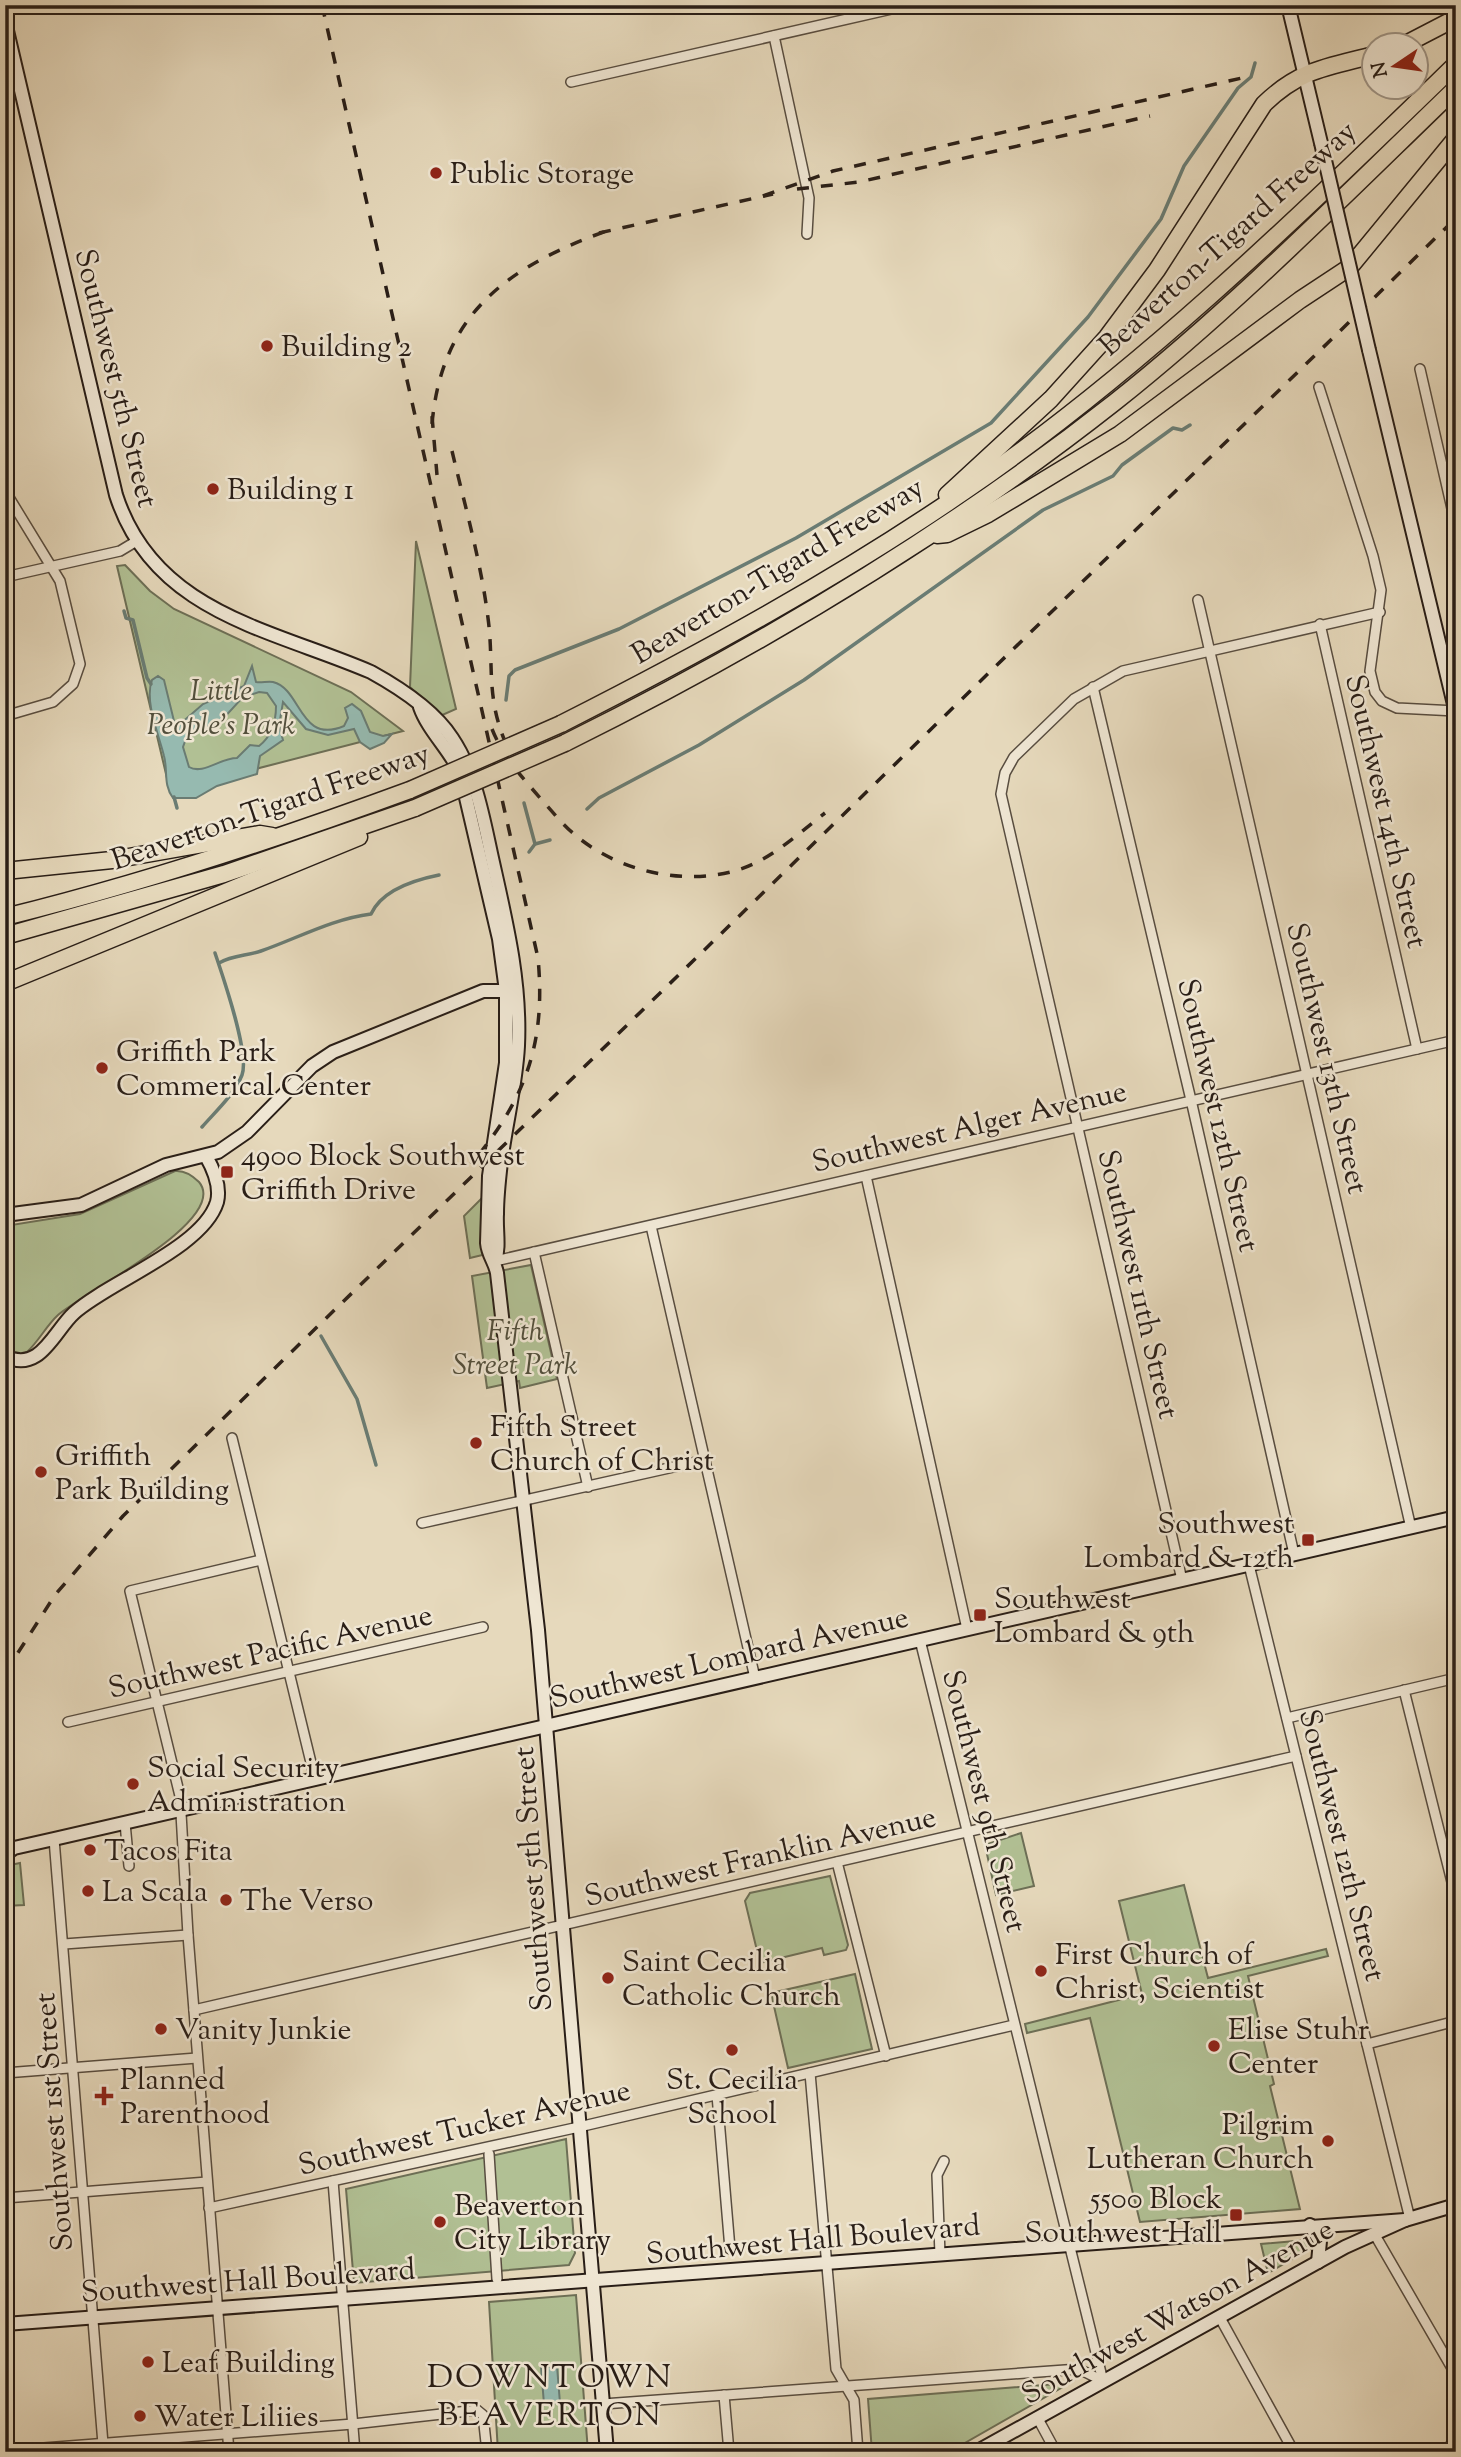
<svg xmlns="http://www.w3.org/2000/svg" width="1461" height="2457" font-family="'Sorts Mill Goudy',serif">
<rect width="100%" height="100%" fill="#e6d9bc"/>
<filter id="stains"><feTurbulence type="fractalNoise" baseFrequency=".00286" numOctaves="4"/><feColorMatrix values="0 0 0 0 .2 0 0 0 0 .09 0 0 0 0 .02 0 0 0 .5 -.17"/></filter>
<radialGradient id="worn" r=".72"><stop offset=".6" stop-color="#630" stop-opacity="0"/><stop offset="1" stop-color="#630" stop-opacity=".3"/></radialGradient>
<g fill="#b1c094" stroke="#6d6f56" stroke-width="2">
<path d="M416,541L456,709L440,716L410,687Z"/>
<path d="M125,565L150,591L174,609L351,692L403,731L170,791L117,566Z"/>
<path d="M175,1171C185,1170 192,1175 199,1182C231,1220 81,1294 58,1315C46,1326 39,1341 27,1352L21,1355L5,1353V1226L80,1214Z"/>
<path d="M488,1192L503,1250L470,1258L464,1216Z"/>
<path d="M531,1265L557,1379L520,1388L519,1381L487,1388L472,1276Z"/>
<path d="M1021,1833L1034,1886L996,1895L985,1845Z"/>
<path d="M20,1863L24,1905L5,1906V1866Z"/>
<path d="M830,1876L848,1945L846,1950L824,1955L822,1948L760,1963L745,1901L750,1893Z"/>
<path d="M1184,1885L1208,1978L1326,1949L1328,1956L1248,1976L1274,2084L1270,2086L1300,2209L1140,2222L1090,2018L1027,2033L1025,2024L1142,1994L1119,1901Z"/>
<path d="M855,1974L872,2049L788,2068L771,1993Z"/>
<path d="M566,2139L575,2253L569,2265L354,2283L346,2189Z"/>
<path d="M1329,2238L1268,2273L1261,2244Z"/>
<path d="M576,2295L588,2452H498L489,2302Z"/>
<path d="M1070,2383L949,2452H872L868,2399Z"/>
</g>
<g fill="#96bab0" stroke="#6a7c73" stroke-width="2" fill-rule="evenodd">
<path d="M252,666L256,682C261,683 268,681 273,682C302,689 299,745 344,726L348,718L345,708L352,704L361,711L370,732L383,736L392,734L384,743L370,749L360,742L354,729L328,735L306,729L283,702L279,726L283,740L260,756L257,774L217,786L196,798H173C163,785 168,770 164,756C159,735 144,701 152,680L158,676L164,680L174,721L179,725L203,704L244,686ZM259,692L267,693L276,706C276,722 272,736 259,746L250,745L237,758C220,758 203,775 189,767L183,747L187,736L222,720L242,698Z"/>
<path d="M557,2366L560,2403L544,2404L541,2367Z"/>
</g>
<g fill="none" stroke-linecap="round" stroke-linejoin="round">
<g stroke="#6a7c73" stroke-width="3.5">
<path d="M124,611L126,618L133,620L147,678L151,684"/>
<path d="M506,700L509,676L515,670L619,629L796,538L991,423L1088,317L1161,219L1184,166L1238,88L1251,77L1255,63"/>
<path d="M174,797L177,808"/>
<path d="M524,803L535,844"/>
<path d="M587,809L599,798L699,745L804,680L1043,510L1113,476L1122,465L1173,428L1182,430L1190,425"/>
<path d="M529,852L535,844L550,840"/>
<path d="M219,963C233,955 247,956 261,951C298,938 332,919 371,914C382,890 414,880 439,875"/>
<path d="M202,1127C216,1111 234,1095 242,1075C250,1054 223,977 215,953"/>
<path d="M321,1336L357,1399L376,1465"/>
</g>
<g stroke="#584d40" stroke-width="12">
<g id="street">
<path d="M774,36L809,198L807,234"/>
<path d="M571,82L909,5"/>
<path d="M1420,369L1456,526"/>
<path d="M1319,387L1373,556L1381,590L1370,671L1375,692L1382,701L1397,708L1456,711"/>
<path d="M5,491L60,581L80,664L73,684L53,702L5,716"/>
<path d="M5,577L120,551L135,542"/>
<path d="M1198,600L1411,1528"/>
<path d="M1320,624L1417,1049"/>
<path d="M1093,687L1191,1100L1294,1554"/>
<path d="M866,1176L967,1629"/>
<path d="M651,1226L755,1678"/>
<path d="M534,1252L588,1487"/>
<path d="M495,1261L1456,1040"/>
<path d="M232,1438L315,1779"/>
<path d="M422,1523L705,1460"/>
<path d="M1249,1565L1410,2219"/>
<path d="M1182,1580L1001,794L1005,773L1014,757L1074,699L1123,671L1380,612"/>
<path d="M920,1640L1103,2381"/>
<path d="M1404,1690L1456,1898"/>
<path d="M1287,1718L1456,1678"/>
<path d="M68,1722L483,1627"/>
<path d="M125,1823L129,1866"/>
<path d="M54,1839L103,2444"/>
<path d="M837,1862L886,2056"/>
<path d="M64,1944L188,1935"/>
<path d="M194,2010L1296,1756"/>
<path d="M1367,2044L1456,2021"/>
<path d="M5,2073L197,2058"/>
<path d="M810,2073L836,2369L854,2400L858,2452"/>
<path d="M717,2095L730,2249"/>
<path d="M489,2154L497,2279"/>
<path d="M333,2181L355,2452"/>
<path d="M5,2198L207,2182"/>
<path d="M209,2208L579,2127L1014,2025"/>
<path d="M1375,2235L1456,2375"/>
<path d="M940,2255L937,2175L944,2161"/>
<path d="M1219,2316L1294,2452"/>
<path d="M724,2395L729,2452"/>
<path d="M603,2404L1079,2369L1103,2381"/>
<path d="M1037,2417L1056,2452"/>
<path d="M5,2451L353,2424L477,2410L483,2415L487,2452"/>
<path d="M229,2452L188,1935L180,1796L130,1591L261,1560"/>
</g>
</g>
<g stroke="#291e17" stroke-width="16">
<g id="secondary">
<path d="M1288,5L1321,143"/>
<path d="M5,22L116,495C154,613 271,629 371,672C400,688 434,710 452,738C476,774 483,817 492,858C506,921 521,981 518,1046C516,1085 506,1123 501,1162C499,1179 497,1197 497,1214C496,1230 500,1247 495,1261"/>
<path d="M1369,350L1456,713"/>
<path d="M420,707C428,730 449,749 460,772L499,939L506,991V1063L489,1176L487,1243C488,1255 495,1262 497,1273L538,1630L607,2452"/>
<path d="M5,1215L81,1205L166,1165L218,1152L247,1132L312,1066L333,1052L483,991H513"/>
<path d="M5,1356C40,1374 54,1331 74,1313C108,1282 203,1248 217,1202C221,1186 214,1170 206,1156"/>
<path d="M5,1854L14,1848L54,1839L1456,1517"/>
<path d="M1310,2225L1320,2241L1318,2262"/>
<path d="M5,2324L1405,2220L1456,2205"/>
<path d="M976,2452L1345,2247L1405,2220"/>
<path d="M1444,2452L1456,2445"/>
</g>
</g>
<g stroke="#291e17" stroke-width="19">
<g id="highway">
<path d="M1402,46L1456,18"/>
<path d="M947,495L1051,399L1107,337L1157,270L1264,104C1300,69 1328,67 1374,55"/>
<path d="M937,535L947,534L988,514L1120,434L1300,300L1350,267L1456,138"/>
<path d="M561,724C699,654 837,579 965,491C1144,368 1300,215 1456,64"/>
<path d="M565,743C759,647 945,536 1115,402C1236,306 1345,195 1456,88"/>
<path d="M5,871L112,860L260,834L272,836"/>
<path d="M5,917C143,883 277,839 410,790"/>
<path d="M5,936L224,874L415,808"/>
<path d="M5,983L359,837"/>
</g>
</g>
<use href="#street" stroke="#efe6d3" stroke-width="9"/>
<use href="#secondary" stroke="#efe6d3" stroke-width="12"/>
<use href="#highway" stroke="#e6d9bc" stroke-width="16"/>
<g stroke="#291e17" stroke-width="3.5" stroke-dasharray="12 12" stroke-linecap="butt">
<path d="M322,5L538,958C546,1043 526,1099 471,1164"/>
<path d="M797,189L859,182L1150,116"/>
<path d="M763,196L833,171L1242,78"/>
<path d="M599,233L773,194"/>
<path d="M432,416L437,475"/>
<path d="M432,424C442,312 509,266 609,230"/>
<path d="M452,451C465,506 481,562 488,618C494,663 486,694 504,739"/>
<path d="M492,729C503,757 522,777 541,799C552,811 562,824 574,834C618,872 686,887 741,869C773,858 799,833 825,813"/>
<path d="M5,1673L55,1595L123,1516L1456,218"/>
</g>
<g stroke="#291e17" stroke-width="16" stroke-linecap="butt">
<path id="secondary-bridge" d="M1321,143L1369,350"/>
</g>
<g stroke="#291e17" stroke-width="19" stroke-linecap="butt">
<g id="highway-bridge">
<path d="M410,790L561,724"/>
<path d="M415,808L565,743"/>
</g>
</g>
<use href="#secondary-bridge" stroke="#efe6d3" stroke-width="12"/>
<use href="#highway-bridge" stroke="#e6d9bc" stroke-width="16"/>
</g>
<g fill="#8f2418" stroke="#efe6d3" stroke-width="2.5">
<circle cx="436" cy="173" r="7"/>
<circle cx="267" cy="346" r="7"/>
<circle cx="213" cy="489" r="7"/>
<circle cx="102" cy="1068" r="7"/>
<rect x="220" y="1165" width="14" height="14" rx="3.5"/>
<circle cx="476" cy="1443" r="7"/>
<circle cx="41" cy="1472" r="7"/>
<rect x="1301" y="1533" width="14" height="14" rx="3.5"/>
<rect x="973" y="1608" width="14" height="14" rx="3.5"/>
<circle cx="133" cy="1784" r="7"/>
<circle cx="90" cy="1850" r="7"/>
<circle cx="88" cy="1891" r="7"/>
<circle cx="226" cy="1900" r="7"/>
<circle cx="1041" cy="1971" r="7"/>
<circle cx="608" cy="1978" r="7"/>
<circle cx="161" cy="2029" r="7"/>
<circle cx="1214" cy="2046" r="7"/>
<circle cx="732" cy="2050" r="7"/>
<path d="M100.5 2085.5h7v7h7v7h-7v7h-7v-7h-7v-7h7z"/>
<circle cx="1328" cy="2141" r="7"/>
<rect x="1229" y="2208" width="14" height="14" rx="3.5"/>
<circle cx="440" cy="2222" r="7"/>
<circle cx="148" cy="2362" r="7"/>
<circle cx="140" cy="2416" r="7"/>
</g>
<g text-anchor="middle" stroke-width="5" stroke-linejoin="round" paint-order="stroke">
<g font-size="30" fill="#291e17" stroke="#efe6d3" text-anchor="start">
<text x="450" y="183">Public Storage</text>
<text x="281" y="356">Building 2</text>
<text x="227" y="499">Building 1</text>
<text x="116" y="1061">Griffith Park<tspan x="116" dy="34">Commerical Center</tspan></text>
<text x="241" y="1165">4900 Block Southwest<tspan x="241" dy="34">Griffith Drive</tspan></text>
<text x="490" y="1436">Fifth Street<tspan x="490" dy="34">Church of Christ</tspan></text>
<text x="55" y="1465">Griffith<tspan x="55" dy="34">Park Building</tspan></text>
<text x="1294" y="1533" text-anchor="end">Southwest<tspan x="1294" dy="34">Lombard &amp; 12th</tspan></text>
<text x="994" y="1608">Southwest<tspan x="994" dy="34">Lombard &amp; 9th</tspan></text>
<text x="147" y="1777">Social Security<tspan x="147" dy="34">Administration</tspan></text>
<text x="104" y="1860">Tacos Fita</text>
<text x="102" y="1901">La Scala</text>
<text x="240" y="1910">The Verso</text>
<text x="1055" y="1964">First Church of<tspan x="1055" dy="34">Christ, Scientist</tspan></text>
<text x="622" y="1971">Saint Cecilia<tspan x="622" dy="34">Catholic Church</tspan></text>
<text x="175" y="2039">Vanity Junkie</text>
<text x="1228" y="2039">Elise Stuhr<tspan x="1228" dy="34">Center</tspan></text>
<text x="120" y="2089">Planned<tspan x="120" dy="34">Parenthood</tspan></text>
<text x="732" y="2089" text-anchor="middle">St. Cecilia<tspan x="732" dy="34">School</tspan></text>
<text x="1314" y="2134" text-anchor="end">Pilgrim<tspan x="1314" dy="34">Lutheran Church</tspan></text>
<text x="1222" y="2208" text-anchor="end">5500 Block<tspan x="1222" dy="34">Southwest Hall</tspan></text>
<text x="454" y="2215">Beaverton<tspan x="454" dy="34">City Library</tspan></text>
<text x="162" y="2372">Leaf Building</text>
<text x="154" y="2426">Water Liliies</text>
</g>
<g font-size="30" fill="#291e17" stroke="#efe6d3">
<text transform="translate(1227 238) rotate(-42)" y="10">Beaverton-Tigard Freeway</text>
<text transform="translate(117 378) rotate(76)" y="10">Southwest 5th Street</text>
<text transform="translate(777 570) rotate(-31)" y="10">Beaverton-Tigard Freeway</text>
<text transform="translate(270 806) rotate(-19)" y="10">Beaverton-Tigard Freeway</text>
<text transform="translate(1387 811) rotate(77)" y="10">Southwest 14th Street</text>
<text transform="translate(1328 1058) rotate(77)" y="10">Southwest 13th Street</text>
<text transform="translate(1219 1115) rotate(77)" y="10">Southwest 12th Street</text>
<text transform="translate(969 1126) rotate(-13)" y="10">Southwest Alger Avenue</text>
<text transform="translate(1139 1284) rotate(77)" y="10">Southwest 11th Street</text>
<text transform="translate(270 1651) rotate(-13)" y="10">Southwest Pacific Avenue</text>
<text transform="translate(729 1657) rotate(-13)" y="10">Southwest Lombard Avenue</text>
<text transform="translate(985 1801) rotate(76)" y="10">Southwest 9th Street</text>
<text transform="translate(1343 1845) rotate(76)" y="10">Southwest 12th Street</text>
<text transform="translate(760 1856) rotate(-13)" y="10">Southwest Franklin Avenue</text>
<text transform="translate(532 1879) rotate(-94)" y="10">Southwest 5th Street</text>
<text transform="translate(53 2122) rotate(-94)" y="10">Southwest 1st Street</text>
<text transform="translate(464 2127) rotate(-13)" y="10">Southwest Tucker Avenue</text>
<text transform="translate(813 2239) rotate(-5)" y="10">Southwest Hall Boulevard</text>
<text transform="translate(248 2280) rotate(-4)" y="10">Southwest Hall Boulevard</text>
<text transform="translate(1177 2311) rotate(-29)" y="10">Southwest Watson Avenue</text>
</g>
<g font-size="30" font-style="italic" fill="#524f3c" stroke="#efe6d3">
<text x="221" y="700">Little<tspan x="221" dy="34">People's Park</tspan></text>
<text x="515" y="1340">Fifth<tspan x="515" dy="34">Street Park</tspan></text>
</g>
<g font-size="33" letter-spacing="2" fill="#291e17" stroke="#efe6d3">
<text x="550" y="2387">DOWNTOWN<tspan x="550" dy="38">BEAVERTON</tspan></text>
</g>
</g>
<rect width="1461" height="2457" fill="none" stroke="#e6d9bc" stroke-width="28"/>
<rect x="7" y="7" width="1447" height="2443" fill="none" stroke="#291e17" stroke-width="3.5"/>
<rect x="14" y="14" width="1433" height="2429" fill="none" stroke="#291e17" stroke-width="2"/>
<g transform="translate(1395 66) rotate(257)"><circle r="33" fill="#efe6d3" stroke="#a09688" stroke-width="2"/>
<path d="M0-5L12 26L0 18L-12 26Z" fill="#8f2418"/>
<text y="-10" font-size="19" font-weight="bold" text-anchor="middle" fill="#291e17">N</text>
</g>
<rect width="100%" height="100%" filter="url(#stains)"/>
<rect width="100%" height="100%" fill="url(#worn)"/>
</svg>
